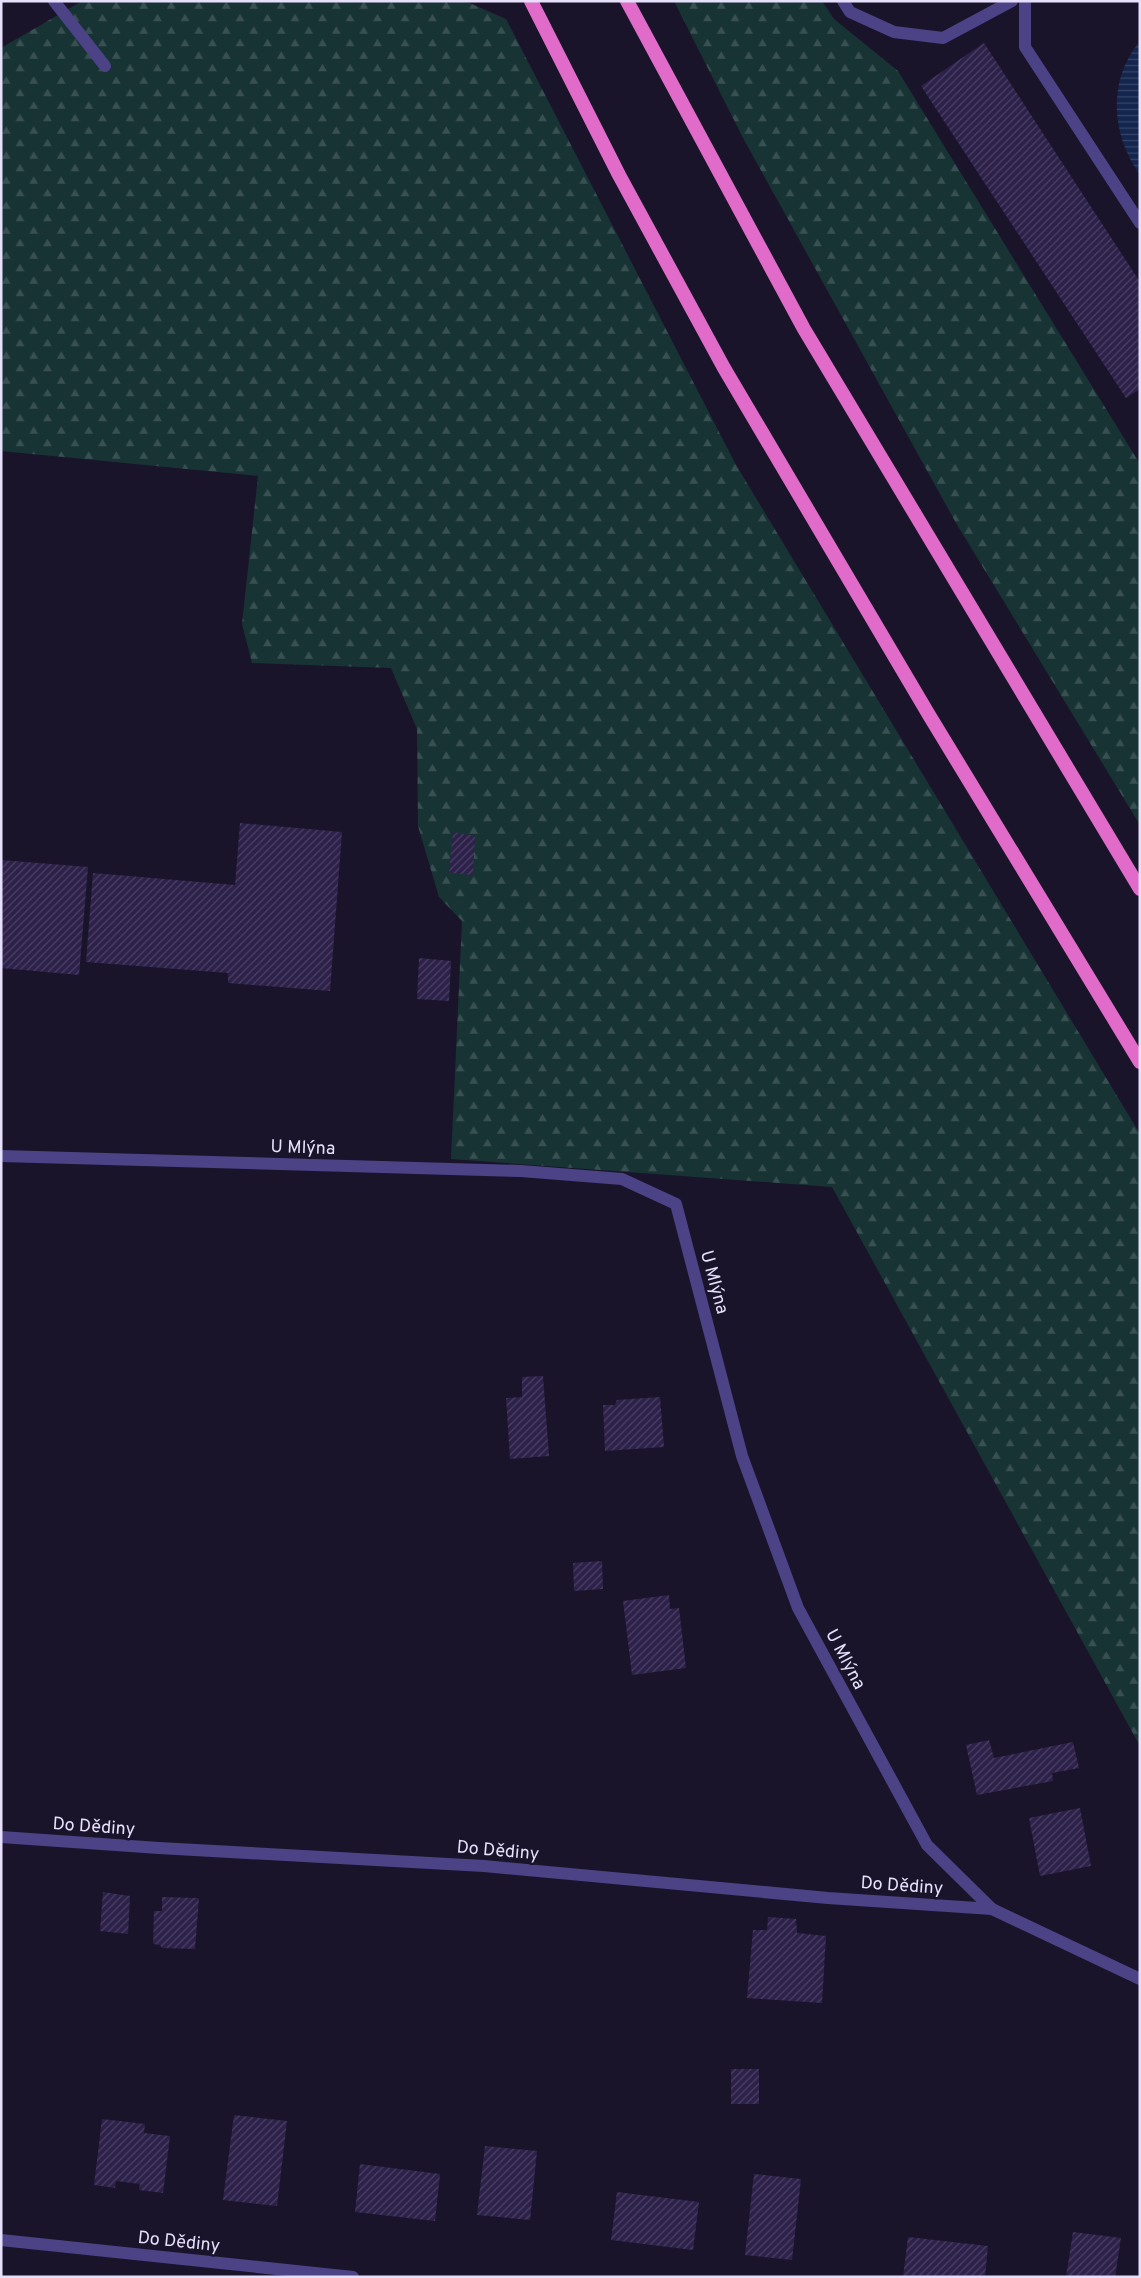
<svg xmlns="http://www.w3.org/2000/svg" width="1141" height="2278" font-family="Overpass,sans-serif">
<defs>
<pattern id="forest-firs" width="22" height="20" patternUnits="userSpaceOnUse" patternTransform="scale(1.25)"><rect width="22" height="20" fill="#173334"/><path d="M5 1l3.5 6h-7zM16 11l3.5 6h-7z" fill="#395052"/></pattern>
<pattern id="water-rules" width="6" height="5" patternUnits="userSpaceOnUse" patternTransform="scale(1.25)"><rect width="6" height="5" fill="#14254e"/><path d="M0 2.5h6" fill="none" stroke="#364468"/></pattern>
<pattern id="building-hatch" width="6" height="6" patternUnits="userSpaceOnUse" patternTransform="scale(1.25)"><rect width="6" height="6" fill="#2d214a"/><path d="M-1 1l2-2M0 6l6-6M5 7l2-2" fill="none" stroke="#4b4165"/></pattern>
</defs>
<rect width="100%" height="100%" fill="#1a142b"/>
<g fill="url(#forest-firs)">
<path d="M82,1H465L506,19L736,465L1140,1134V1746L832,1187L451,1159L462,921L439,897L418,826L417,729L391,668L252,663L242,624L258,476L1,451V48Z"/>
<path d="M674,1H822L834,19L898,71L1140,464V825L956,523L743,138Z"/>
</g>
<path fill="url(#water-rules)" d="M1140,41V175C1111,135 1107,80 1140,41Z"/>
<g fill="url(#building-hatch)">
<path d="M984,43L1140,282V389L1126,398L921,86Z"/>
<path d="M240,823L342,832L330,991L228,983V973L86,962L93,873L235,885Z"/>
<path d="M453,832L475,836L473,875L449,873Z"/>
<path d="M1,860L88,867L79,975L1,968Z"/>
<path d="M419,958L451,961L449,1001L417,999Z"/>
<path d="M543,1376L549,1456L510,1459L506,1398L522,1397V1377Z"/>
<path d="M660,1397L664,1447L605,1451L603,1405H615L617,1400Z"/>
<path d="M602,1561L603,1589L574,1591L573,1563Z"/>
<path d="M669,1595L670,1609L679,1608L686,1668L632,1675L623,1601Z"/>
<path d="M989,1740L994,1758L1073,1742L1079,1768L1052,1773L1053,1781L977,1795L966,1745Z"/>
<path d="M1080,1808L1091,1866L1040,1876L1029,1818Z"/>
<path d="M103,1892L130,1896L128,1934L100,1931Z"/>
<path d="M162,1897L199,1898L195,1949L162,1948L160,1945L153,1944L154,1911H162Z"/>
<path d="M768,1917L796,1919L797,1933L826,1936L822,2003L747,1998L753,1930H767Z"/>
<rect x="731" y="2069" width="28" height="35"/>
<path d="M234,2115L287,2121L277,2206L223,2200Z"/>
<path d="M102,2119L145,2124L144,2133L170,2136L163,2193L139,2190L140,2184L116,2181L115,2188L94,2185Z"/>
<path d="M485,2146L537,2151L530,2220L477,2215Z"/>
<path d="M360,2164L440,2174L435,2221L355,2212Z"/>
<path d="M754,2174L801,2179L792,2260L745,2255Z"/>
<path d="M617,2192L699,2202L693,2250L611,2240Z"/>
<path d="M1073,2232L1121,2238L1115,2277H1066Z"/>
<path d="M908,2237L988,2246L985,2277H903Z"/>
</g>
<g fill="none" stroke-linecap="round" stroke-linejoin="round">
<g stroke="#4b4386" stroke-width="12">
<path d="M54,1L105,66"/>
<path d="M843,1L850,12L894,32L943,38L1012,1"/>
<path d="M1025,1V47L1140,223"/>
</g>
<g stroke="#4b4386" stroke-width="12">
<path d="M1,1156L521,1171L622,1179L676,1204L742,1456L798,1608L927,1845L992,1909L1140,1979"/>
<path d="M1,1837L159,1848L484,1866L828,1898L992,1909"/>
<path d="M1,2240L353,2277"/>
</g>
<g stroke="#e06bc8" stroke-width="14">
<path d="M531,1L619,175L724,368L929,715L1140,1062"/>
<path d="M627,1L804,329L1140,889"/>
</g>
</g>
<g text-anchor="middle" stroke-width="5" stroke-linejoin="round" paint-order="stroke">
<g font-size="18" fill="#e6e0fc" stroke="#1a142b">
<text transform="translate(303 1147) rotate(2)" y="6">U Mlýna</text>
<text transform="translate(715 1282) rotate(75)" y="6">U Mlýna</text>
<text transform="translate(846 1659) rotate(62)" y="6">U Mlýna</text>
<text transform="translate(94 1826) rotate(4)" y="6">Do Dědiny</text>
<text transform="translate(498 1850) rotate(5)" y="6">Do Dědiny</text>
<text transform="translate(902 1885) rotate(4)" y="6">Do Dědiny</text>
<text transform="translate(179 2241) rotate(6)" y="6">Do Dědiny</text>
</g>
</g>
<rect width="1141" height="2278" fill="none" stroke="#e6e0fc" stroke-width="5"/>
</svg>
